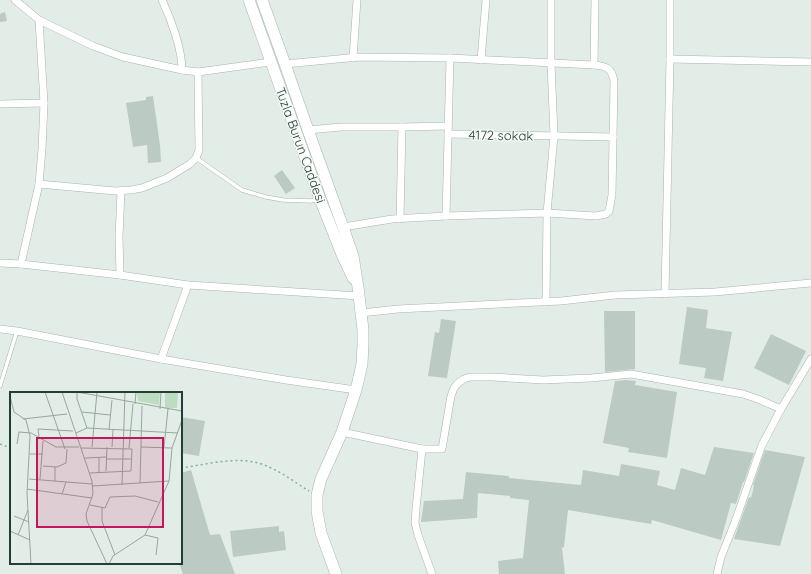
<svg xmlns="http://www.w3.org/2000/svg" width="811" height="574" font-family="Quicksand,sans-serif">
<rect width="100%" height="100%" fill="#e3ede7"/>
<g fill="#bbcac2">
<path d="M5,12L7,21L0,22V14Z"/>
<path d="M153,96L160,145L161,162L148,163L147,145L133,147L126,103L146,100V97Z"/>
<path d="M282,170L295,188L286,194L274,176Z"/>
<path d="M687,307L708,310L706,328L732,332L723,381L704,378L706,368L679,364Z"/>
<path d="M604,311H635V369L605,372Z"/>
<path d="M441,319L456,321L447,378L428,376L435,332L439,333Z"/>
<path d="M771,334L806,351L789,385L754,368Z"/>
<path d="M626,380L636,381L635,385L677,392L667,458L628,452L629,448L603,443L615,381Z"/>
<path d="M181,417L205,421L199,456L181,453Z"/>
<path d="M714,447L754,453L744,482H743L736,504L731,503L721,540L652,520L651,524L568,510L564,547L562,548L565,574H499L498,561L523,558L529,500L510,498V496L478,493L477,518L421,522L424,501L463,499L466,472L509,476V478L581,485L583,470L619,476L621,464L660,471L657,485L675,490L681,468L705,475Z"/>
<path d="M765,450L805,457L780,546L734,539L749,497L751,498L754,486L753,485Z"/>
<path d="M191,470L210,535L220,534L235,574H183L179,563H181V473Z"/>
<path d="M279,526V532L284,531L286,550L233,557L230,531Z"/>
</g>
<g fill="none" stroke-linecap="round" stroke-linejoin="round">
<g stroke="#a6b5ad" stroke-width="4.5">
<g id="lane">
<path d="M196,158L242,190L266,197L283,200L311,201L319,199"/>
<path d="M0,386L17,331"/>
</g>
</g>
<g stroke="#a6b5ad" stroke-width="8">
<g id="street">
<path d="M15,0L39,20L93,46L123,57L182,70L198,72L271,62"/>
<path d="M162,0C171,19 182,49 182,70"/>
<path d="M353,58L357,0"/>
<path d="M670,59L811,62"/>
<path d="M481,60L486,0"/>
<path d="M285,64L359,57L450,58L594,65C606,66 612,68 614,81L612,195L609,211L606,214L596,216L547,213L446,216L392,219L343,227"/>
<path d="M594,65L595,0"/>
<path d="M0,104L44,103"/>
<path d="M308,130L341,127H402L448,126"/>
<path d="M448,134L613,137"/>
<path d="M39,184L115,191L131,190L142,188L167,178L190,164L196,158L199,150L198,72"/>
<path d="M446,216L450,58"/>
<path d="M400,219L402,127"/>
<path d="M0,263L21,264L120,275L188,285L359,296"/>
<path d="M21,264L39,184L42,149L44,103L39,20"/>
<path d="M120,275L119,237L121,191"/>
<path d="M665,294L670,59V0"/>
<path d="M546,302L547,213L554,136L551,63V0"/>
<path d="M361,313L398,309L561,301L615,295L715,292L811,283"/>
<path d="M0,329L17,331L161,359L286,380L356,390"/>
<path d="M161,359L188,285"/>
<path d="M342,432L422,449H442L451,396L454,388L458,383L464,379L470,377H493L543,380L591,378L631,374L743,394L758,399L781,409"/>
<path d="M422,449L416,509L415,523L418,535L432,574"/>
<path d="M717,574L721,557L735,522L762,445L781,409L811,359"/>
</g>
</g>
<g stroke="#a2b8ad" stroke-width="12">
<g id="secondary">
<path d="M249,0L320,199L343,257L353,278"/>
<path d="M262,0L285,64L308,130L343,227L353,256L358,287L363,330V344L362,364L360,373L356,390L342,432L321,479L317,495V511L321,533L336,574"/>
</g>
</g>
<g stroke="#84af9c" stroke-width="1.5" stroke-dasharray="2 3" stroke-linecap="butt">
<path d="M0,444L11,448"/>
<path d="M181,468C210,464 242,454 269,467C283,473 296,483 309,491"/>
</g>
<use href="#lane" stroke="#fff" stroke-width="3.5"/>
<use href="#street" stroke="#fff" stroke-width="7"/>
<use href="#secondary" stroke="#fff" stroke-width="11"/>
</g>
<g text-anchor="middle" stroke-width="3" stroke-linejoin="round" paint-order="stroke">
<g font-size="13" fill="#233e33" stroke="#f4f9f5">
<text transform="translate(501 135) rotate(1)" y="5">4172 sokak</text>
<text transform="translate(301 145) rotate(70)" y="5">Tuzla Burun Caddesi</text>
</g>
</g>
<g transform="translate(10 392)">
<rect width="172" height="172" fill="#e3ede7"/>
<path d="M127,0H150L149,13L128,9ZM155,0H168L167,16H155Z" fill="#bcddc1"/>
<path fill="none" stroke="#96a79f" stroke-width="1" d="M35,0L55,57M52,0L82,89L83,102L76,122L77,129L97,172M67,0L172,19M67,0V7L77,36M0,4L4,20L16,28L20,44L17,101L21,172M125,12L126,0M150,17L151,0M72,20L100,23M13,27L57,22M99,38L102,8M66,41L77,36L168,41M29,45L28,37L63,39M7,52L9,40L21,41L46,55H69M82,55L87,0M102,55L103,38M131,55L162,56M154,55L158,17M71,56L122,57L121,79L80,81M119,56L123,12M20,62H33M75,66L96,65M96,67H122M33,74L47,75L56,71L57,57M96,79L97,55M89,80V66M19,87L82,92M30,87L33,49M45,89V75M130,91L132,14M112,93L115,0M83,94L159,89L162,56L172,28M17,97L82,106M52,102L56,90M80,113L95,116L100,105L125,104L148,110M92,116V129L105,163M4,124L19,130M0,139L20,148M8,143L18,118M135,143L148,146L146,163M99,172L103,164L135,143L159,89"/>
<path fill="#c2185b" fill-opacity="0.15" stroke="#c2185b" stroke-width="2" d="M27,46H153V135H27Z"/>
<rect width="172" height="172" fill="none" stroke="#233e33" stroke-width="2"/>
</g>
</svg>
